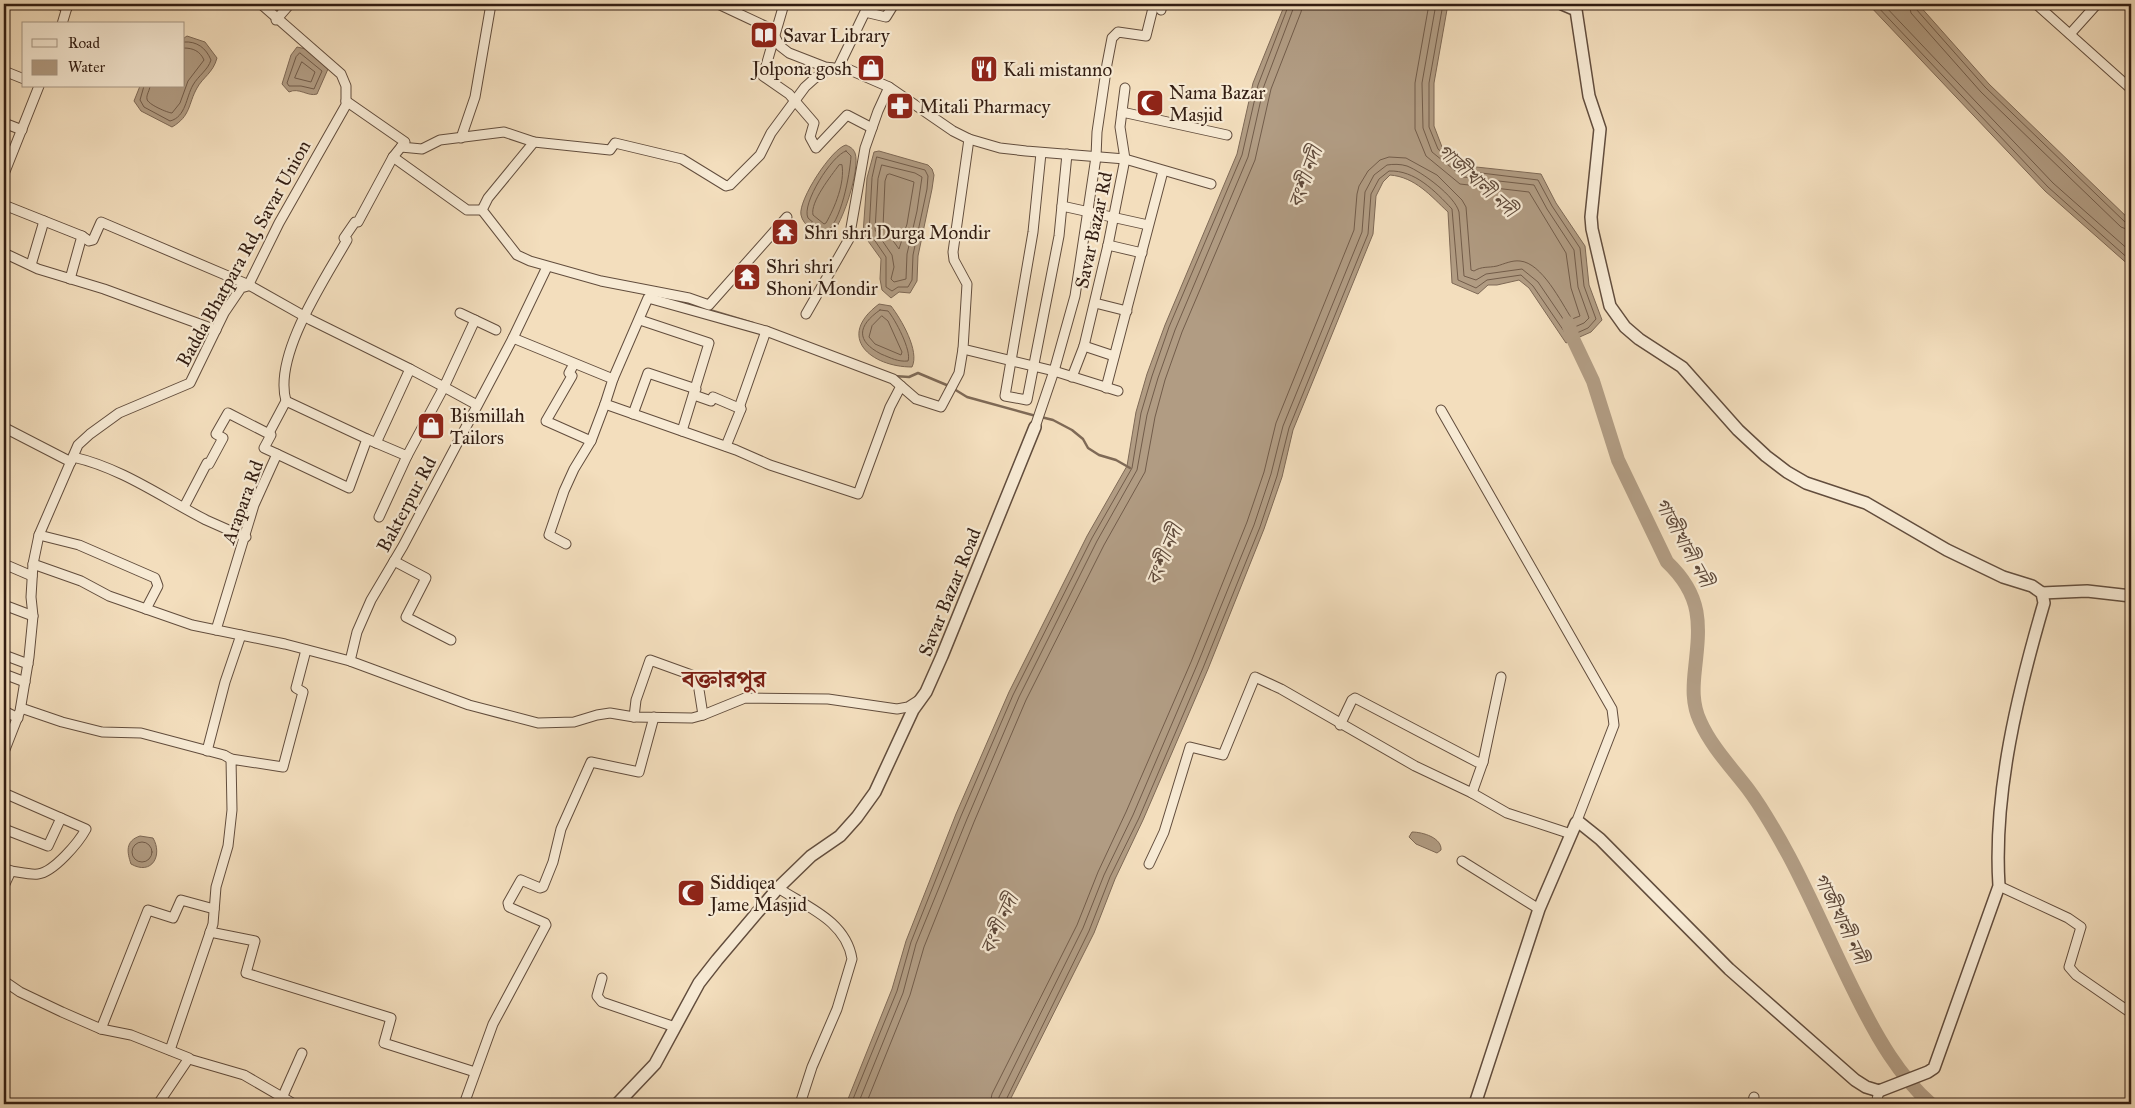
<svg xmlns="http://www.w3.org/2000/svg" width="2135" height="1108" font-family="'IM FELL Great Primer','Noto Serif Bengali',serif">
<rect width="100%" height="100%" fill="#f3debd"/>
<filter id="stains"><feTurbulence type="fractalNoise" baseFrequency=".004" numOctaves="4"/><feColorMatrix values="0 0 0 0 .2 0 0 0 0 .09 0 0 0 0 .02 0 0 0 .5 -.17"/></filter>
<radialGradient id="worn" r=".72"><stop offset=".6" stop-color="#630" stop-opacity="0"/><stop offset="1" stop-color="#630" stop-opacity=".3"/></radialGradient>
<g fill="#b19c83" stroke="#7e6956">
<path d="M1285,4H1448L1434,83V126L1442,147L1467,166L1541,174L1556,203L1585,246L1589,285L1602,320L1591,332L1566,343L1529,288L1519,280L1497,285H1488L1478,294L1452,283L1448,212C1431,196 1415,177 1390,175L1383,182L1376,196L1373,234L1293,430L1282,477L1264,529L1208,669L1143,820L1115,879L1094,933L1008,1104H846L892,989L906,941L956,814L1009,692L1087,536L1127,466L1136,412L1147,374L1165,325L1237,154L1253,83Z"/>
<path d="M1868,4H1918L1989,84L2131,221V267L2045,191Z"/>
<path d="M187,36L205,42L217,58C213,73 203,77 197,88C188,104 191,116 172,127L141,111L134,101L140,86H184V38Z"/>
<path d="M297,47L306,49L328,69L317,94C308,97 299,87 289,92L282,84L291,55Z"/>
<path d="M846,145C850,147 853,148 855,153C861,168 841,232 826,240C818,234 803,226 801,215C798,200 832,148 846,145Z"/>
<path d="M879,151L928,165L932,169L934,175L932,189L918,256L917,281L910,293L899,292L891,298L882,290L880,279L881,259L863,234L867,178L874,152Z"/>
<path d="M879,304L891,306C901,319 920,351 912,367C871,367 835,337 879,304Z"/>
<path d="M1412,832C1423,832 1442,838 1441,850L1437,853L1416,844L1409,837Z"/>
<path d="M140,836L153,838C163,855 152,876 131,864C127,852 125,841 140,836Z"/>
</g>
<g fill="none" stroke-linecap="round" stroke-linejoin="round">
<g stroke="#725c4a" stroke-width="1">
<path d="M1875,4L2048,187L2131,261"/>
<path d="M1883,4L2053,183L2131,252"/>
<path d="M1909,4L1911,13L1981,92L2121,227L2131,231"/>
<path d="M1915,4L1916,9L1985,87L2126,223L2131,224"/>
<path d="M300,53L322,71L314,89L301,86H289L287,83L296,57Z"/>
<path d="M302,62L315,72L311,82L295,78Z"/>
<path d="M144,86L140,100L144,107L170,121C186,117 186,97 193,85C198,76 208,70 211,60C206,48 197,41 184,42"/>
<path d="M150,86C150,90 146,95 147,99C147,104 168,113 172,113L180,103L188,81L204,60C200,51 193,48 184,48"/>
<path d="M846,151L851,156C850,174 841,224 825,233L808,218C801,204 832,155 846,151Z"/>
<path d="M877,157L925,170L928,176L927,189L913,255L912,280L908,287H898L892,291L886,287V257L869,232L872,178Z"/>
<path d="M842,165C845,183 835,207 826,223L824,224L813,215C810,202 831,176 839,165Z"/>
<path d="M882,165L915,173L922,177L917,211L907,254L906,279L894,282L891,279L894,267L892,255L875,230L878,179Z"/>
<path d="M890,174L914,182L907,224L899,249L883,227L885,181L887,175Z"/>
<path d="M880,310L888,311C895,319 912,351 908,361C898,362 891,358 881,354C856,341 857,326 880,310Z"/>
<path d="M882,316L888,321L902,352L901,355L875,344L869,337L872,326Z"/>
<circle cx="142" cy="852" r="10"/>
<path d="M851,1104L897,991L911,942L961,816L1013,695L1092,538L1132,468L1141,413L1152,376L1169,327L1242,155L1258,85L1289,4"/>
<path d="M858,1104L903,993L916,944L967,819L1019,697L1097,541L1137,470L1147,415L1158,378L1175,330L1248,157L1264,86L1295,4"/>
<path d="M866,1104L910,995L924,947L974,822L1026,700L1104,545L1145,472L1155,417L1165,380L1182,332L1255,160L1271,89L1301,12L1303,4"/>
<path d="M990,1104L992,1094L1077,925L1098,872L1126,812L1191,662L1247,522L1264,472L1276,423L1354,230L1357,194L1359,186L1368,171L1380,160L1389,157L1406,158L1437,175L1462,200L1466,207L1471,270L1474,271C1482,266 1488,268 1497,266C1504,264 1512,260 1520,261C1542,263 1561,302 1572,319L1580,316L1571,288L1566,253L1529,192L1460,184L1426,156L1415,129V83L1429,4"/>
<path d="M998,1104L999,1097L1083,928L1104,875L1133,815L1197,665L1254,525L1271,474L1283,426L1362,232L1365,192L1374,175L1387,165C1393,164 1401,164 1407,166C1422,172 1455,196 1459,212L1464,276L1476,280L1486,274L1522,269L1538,282L1570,329L1584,323L1589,318L1578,287L1574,250L1547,209L1534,185L1463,177L1432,152L1423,128L1422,83L1436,4"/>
<path d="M1004,1104L1089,931L1110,877L1139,818L1203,668L1260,527L1277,476L1289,428L1368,234L1371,194L1379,179L1389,171C1415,170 1435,191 1452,209L1458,280L1476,288L1487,280L1521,275L1533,286L1568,337L1588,328L1596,319L1584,286L1580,248L1552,206L1538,180L1465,171L1438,149L1429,127V83L1443,4"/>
</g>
<g stroke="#7e6956" stroke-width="2.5">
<path d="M670,298L753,323"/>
<path d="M894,376L909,377L918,373L949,386"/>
<path d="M954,389L967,397L1036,416"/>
<path d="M1041,417L1053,420L1072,430L1083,439L1088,448L1099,455L1116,460L1130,468"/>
</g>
<path stroke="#b19c83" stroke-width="14" d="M1568,323L1574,341L1593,381L1618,460L1667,562C1703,596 1700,624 1695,669C1693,687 1692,704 1700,721C1711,746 1731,767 1748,789C1763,809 1777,834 1789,856C1814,903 1834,952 1858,999C1877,1037 1899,1076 1931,1104"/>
<g stroke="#624d3d" stroke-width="11">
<g id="minor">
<path d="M58,4L67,8"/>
<path d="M312,4H313"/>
<path d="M718,4L767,27L772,31L780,46L789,53L825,67L850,70L889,87L953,131L969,139L1000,148L1026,151L1125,159L1211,184"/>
<path d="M784,4L763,76L789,94L814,123L810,137L816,148L847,115L872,128"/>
<path d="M2036,4L2131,89"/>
<path d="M1161,10L1162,4"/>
<path d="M276,20L290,4"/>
<path d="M62,24L68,4"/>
<path d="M2070,34L2097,4"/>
<path d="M838,68L865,12L886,17L894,4"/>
<path d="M4,71L24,79"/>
<path d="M1122,112L1227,135"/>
<path d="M4,123L22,130"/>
<path d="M461,138L475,97L491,4"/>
<path d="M969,139L953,252L954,260L967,284L963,349L1054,371L1118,391"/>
<path d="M534,142L488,198L482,210L517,255L530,261L601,281L689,298L709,305L787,217"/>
<path d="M401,147L422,149L440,140L504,132L534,142L610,150L615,143L682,159L726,186L730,185L760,155L771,133L805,87L815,78L832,68"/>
<path d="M1041,153L1033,232L1005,396L1027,400L1059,236L1067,154"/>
<path d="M393,157L467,210H482"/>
<path d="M4,174L39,86"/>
<path d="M4,205L82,236L70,279"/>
<path d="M1062,206L1148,225"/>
<path d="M82,236L89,241L93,240L101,222L249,285L311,320L410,369"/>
<path d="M1108,245L1142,253"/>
<path d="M4,253L38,269L104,289L216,330"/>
<path d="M31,265L44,221"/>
<path d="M547,267L513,338L613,379L605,404L736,450L770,465L858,494L890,407L901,386L916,399L941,407L959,373L963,349"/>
<path d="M1095,303L1127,311"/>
<path d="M460,313L496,330"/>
<path d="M806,314L849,239L865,148L878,111L889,87"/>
<path d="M640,320L709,343L682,431"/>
<path d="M1084,346L1114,356"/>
<path d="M574,364L569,373L572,376L546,421L591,441"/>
<path d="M1072,377L1084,346L1108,245L1125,159L1120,127L1125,88"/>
<path d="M613,379L648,298L766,331L893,379L901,386"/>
<path d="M1106,388L1163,171"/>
<path d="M694,395L711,401L713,397L741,409"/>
<path d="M286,401C273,355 325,279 347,240L344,238L355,222H358L393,157L405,142L346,101"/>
<path d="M1441,410L1612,709L1614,725L1576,823"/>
<path d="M633,414L648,373L696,389"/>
<path d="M1035,427L1054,371L1075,296L1096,157L1097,132L1107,64L1112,38L1118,32L1146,36L1153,8"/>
<path d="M4,429H7L71,462"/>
<path d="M269,433L286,401L367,439"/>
<path d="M376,443L410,369L444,387L475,320"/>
<path d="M726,446L741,409L740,405L766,331"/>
<path d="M73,457C122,468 163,498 206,520C219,526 233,532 246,537"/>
<path d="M184,507L207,463L209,464L223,438L216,434L228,413L271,435L264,448L277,454"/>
<path d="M379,517L407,456"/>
<path d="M39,535L79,545L155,578L158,586L146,609"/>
<path d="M566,544L549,535L564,491L574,469L591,441L605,404"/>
<path d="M394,561L426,578L406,617L451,640"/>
<path d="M4,564L32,576"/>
<path d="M33,564L81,581L109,596L192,625L285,644L350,661L469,705L538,723L574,722L597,715L610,713L634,717L692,718L703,715L745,698L828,699L897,709L908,707L919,700"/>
<path d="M4,605L33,616"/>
<path d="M216,630L254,505L277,454L349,488L367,439L407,456L444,387L477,405"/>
<path d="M4,655L28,664"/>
<path d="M350,661L357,632L371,600L403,546L513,338"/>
<path d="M4,674L25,682"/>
<path d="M21,708L62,722L102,732L141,733L224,755L231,759"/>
<path d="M4,711L18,718"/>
<path d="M634,717L636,700L650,660L697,677L703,715"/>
<path d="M1340,725L1352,700L1355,698L1477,762H1483L1501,677"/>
<path d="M207,751L225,682L241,635"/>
<path d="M4,752L20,711L29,657L33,616L31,597L33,564L39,535L78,445L90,434L119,413L190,383L224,313L241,288L248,286L279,223L346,105V86L341,74L261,4"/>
<path d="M4,793L86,829C79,842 54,872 38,874C30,875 19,872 11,871"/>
<path d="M1472,793L1483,762"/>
<path d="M4,829L48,846L61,818"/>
<path d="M1462,861L1539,909"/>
<path d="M1149,864L1164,832L1190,747L1223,755L1255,677L1281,689L1415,766L1472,793L1507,813L1571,834"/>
<path d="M4,868L11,871L4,886"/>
<path d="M1999,886L2068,918L2081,927L2069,967L2076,975L2131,1013"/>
<path d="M778,888C807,907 846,921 852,959L837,1009L812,1067L800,1104"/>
<path d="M210,932L255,941L246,973L391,1018L384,1043L475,1072"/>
<path d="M602,978L597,996L602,1002L675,1027"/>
<path d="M4,981L20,992L62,1012L101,1029L131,1035L189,1058L158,1104"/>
<path d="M101,1029L148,910L173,918L181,900L214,909"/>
<path d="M170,1050L213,924L216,887L228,846L232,810L231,759L283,767L303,692L296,688L306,650"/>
<path d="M189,1059L244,1075L294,1104"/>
<path d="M282,1098L302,1053"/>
<path d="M464,1104L493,1024L546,925L545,923L509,907L508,903L521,880L540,888L543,887L553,862L561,829L591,762L639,772L654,717"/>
<path d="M1752,1104L1754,1097"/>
<path d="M1876,1104L1879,1091"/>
</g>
</g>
<g stroke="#624d3d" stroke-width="14">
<g id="tertiary">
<path d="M2042,593L2087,591L2131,596"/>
<path d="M617,1104L655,1064L699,983L717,960L778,888L811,856L840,836L857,817L875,792L913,710L926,692L942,656L1035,427"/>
<path d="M1475,1104L1539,909L1576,823H1580L1600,839L1729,969L1855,1080L1866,1087L1879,1091L1928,1072L1934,1068L1999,886C1993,793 2018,692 2044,603L2042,593L2032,586L2003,577L1947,550L1866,503L1806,483L1787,472L1766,456L1738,430L1682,367L1639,339L1625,327L1610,306L1592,229L1591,217L1600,129L1589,96L1576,10L1562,4"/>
</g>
</g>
<use href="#minor" stroke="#f7ead4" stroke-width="9"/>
<use href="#tertiary" stroke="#f7ead4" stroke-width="11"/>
</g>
<defs>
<g id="library-square" transform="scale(1.4375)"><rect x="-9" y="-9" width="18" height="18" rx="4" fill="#8f2418" stroke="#f7ead4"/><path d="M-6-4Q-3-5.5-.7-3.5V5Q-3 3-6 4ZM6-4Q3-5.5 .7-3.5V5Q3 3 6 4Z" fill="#fff"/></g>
<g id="shop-square" transform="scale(1.4375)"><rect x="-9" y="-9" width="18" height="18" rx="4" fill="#8f2418" stroke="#f7ead4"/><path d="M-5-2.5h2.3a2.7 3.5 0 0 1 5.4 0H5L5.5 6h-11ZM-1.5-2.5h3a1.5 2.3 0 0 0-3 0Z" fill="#fff"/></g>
<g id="restaurant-square" transform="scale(1.4375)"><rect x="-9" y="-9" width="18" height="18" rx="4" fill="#8f2418" stroke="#f7ead4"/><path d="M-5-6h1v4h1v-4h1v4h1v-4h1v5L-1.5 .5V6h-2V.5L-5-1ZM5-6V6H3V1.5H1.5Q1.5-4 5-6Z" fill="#fff"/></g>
<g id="mosque-square" transform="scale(1.4375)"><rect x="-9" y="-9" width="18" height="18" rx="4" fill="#8f2418" stroke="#f7ead4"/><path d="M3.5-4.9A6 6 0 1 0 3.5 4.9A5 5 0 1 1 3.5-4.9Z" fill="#fff"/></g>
<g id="pharmacy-square" transform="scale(1.4375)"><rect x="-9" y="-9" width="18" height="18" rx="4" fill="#8f2418" stroke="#f7ead4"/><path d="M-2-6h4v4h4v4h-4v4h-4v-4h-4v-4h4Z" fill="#fff"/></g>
<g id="temple-square" transform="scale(1.4375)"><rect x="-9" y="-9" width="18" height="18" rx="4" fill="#8f2418" stroke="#f7ead4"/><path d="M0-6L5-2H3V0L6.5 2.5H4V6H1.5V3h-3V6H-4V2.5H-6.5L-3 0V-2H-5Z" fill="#fff"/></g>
</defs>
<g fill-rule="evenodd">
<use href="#library-square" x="764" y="35"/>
<use href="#shop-square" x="871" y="68"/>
<use href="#restaurant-square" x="984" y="69"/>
<use href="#mosque-square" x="1150" y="103"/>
<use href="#pharmacy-square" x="900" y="106"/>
<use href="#temple-square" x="785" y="232"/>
<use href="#temple-square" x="747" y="277"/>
<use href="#shop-square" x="431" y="426"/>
<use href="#mosque-square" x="691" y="893"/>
</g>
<g text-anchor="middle" stroke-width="4.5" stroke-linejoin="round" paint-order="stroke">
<g font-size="19" fill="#321d12" stroke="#f7ead4" text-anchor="start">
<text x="783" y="42">Savar Library</text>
<text x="852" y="75" text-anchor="end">Jolpona gosh</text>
<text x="1003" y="76">Kali mistanno</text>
<text x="1169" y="99">Nama Bazar<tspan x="1169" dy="22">Masjid</tspan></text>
<text x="919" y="113">Mitali Pharmacy</text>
<text x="804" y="239">Shri shri Durga Mondir</text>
<text x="766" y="273">Shri shri<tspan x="766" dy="22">Shoni Mondir</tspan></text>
<text x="450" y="422">Bismillah<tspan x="450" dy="22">Tailors</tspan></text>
<text x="710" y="889">Siddiqea<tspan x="710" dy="22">Jame Masjid</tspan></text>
</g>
<g font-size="19" fill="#321d12" stroke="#f7ead4">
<text transform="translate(1093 230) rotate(-78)" y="7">Savar Bazar Rd</text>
<text transform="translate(243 253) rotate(-61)" y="7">Badda Bhatpara Rd, Savar Union</text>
<text transform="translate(242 502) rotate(-70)" y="7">Arapara Rd</text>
<text transform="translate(406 504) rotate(-62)" y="7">Bakterpur Rd</text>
<text transform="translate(949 592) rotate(-68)" y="7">Savar Bazar Road</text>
</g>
<g font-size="20" font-style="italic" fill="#5e493a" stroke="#f7ead4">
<text transform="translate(1305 177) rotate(-70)" y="7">বংশী নদী</text>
<text transform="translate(1477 180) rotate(42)" y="7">গাজীখালী নদী</text>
<text transform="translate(1684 542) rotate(61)" y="7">গাজীখালী নদী</text>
<text transform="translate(1164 555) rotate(-67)" y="7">বংশী নদী</text>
<text transform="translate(1841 918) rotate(64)" y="7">গাজীখালী নদী</text>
<text transform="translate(999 924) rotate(-65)" y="7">বংশী নদী</text>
</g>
<g font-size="24" font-weight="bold" fill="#7a1f14" stroke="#f7ead4">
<text x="724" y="687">বক্তারপুর</text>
</g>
</g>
<rect width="2135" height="1108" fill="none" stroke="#f3debd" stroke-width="20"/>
<rect x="5" y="5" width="2125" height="1098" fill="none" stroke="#321d12" stroke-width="2.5"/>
<rect x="10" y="10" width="2115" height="1088" fill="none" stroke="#321d12"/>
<rect x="22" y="22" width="162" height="65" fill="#f7ead4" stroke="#a89886"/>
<rect x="32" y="39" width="25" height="8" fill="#f7ead4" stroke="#a89886"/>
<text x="68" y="48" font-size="15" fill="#321d12">Road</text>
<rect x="32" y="60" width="25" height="15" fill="#b19c83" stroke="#a89886"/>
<text x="68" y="72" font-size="15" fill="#321d12">Water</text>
<rect width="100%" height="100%" filter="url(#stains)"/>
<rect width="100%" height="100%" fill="url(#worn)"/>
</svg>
